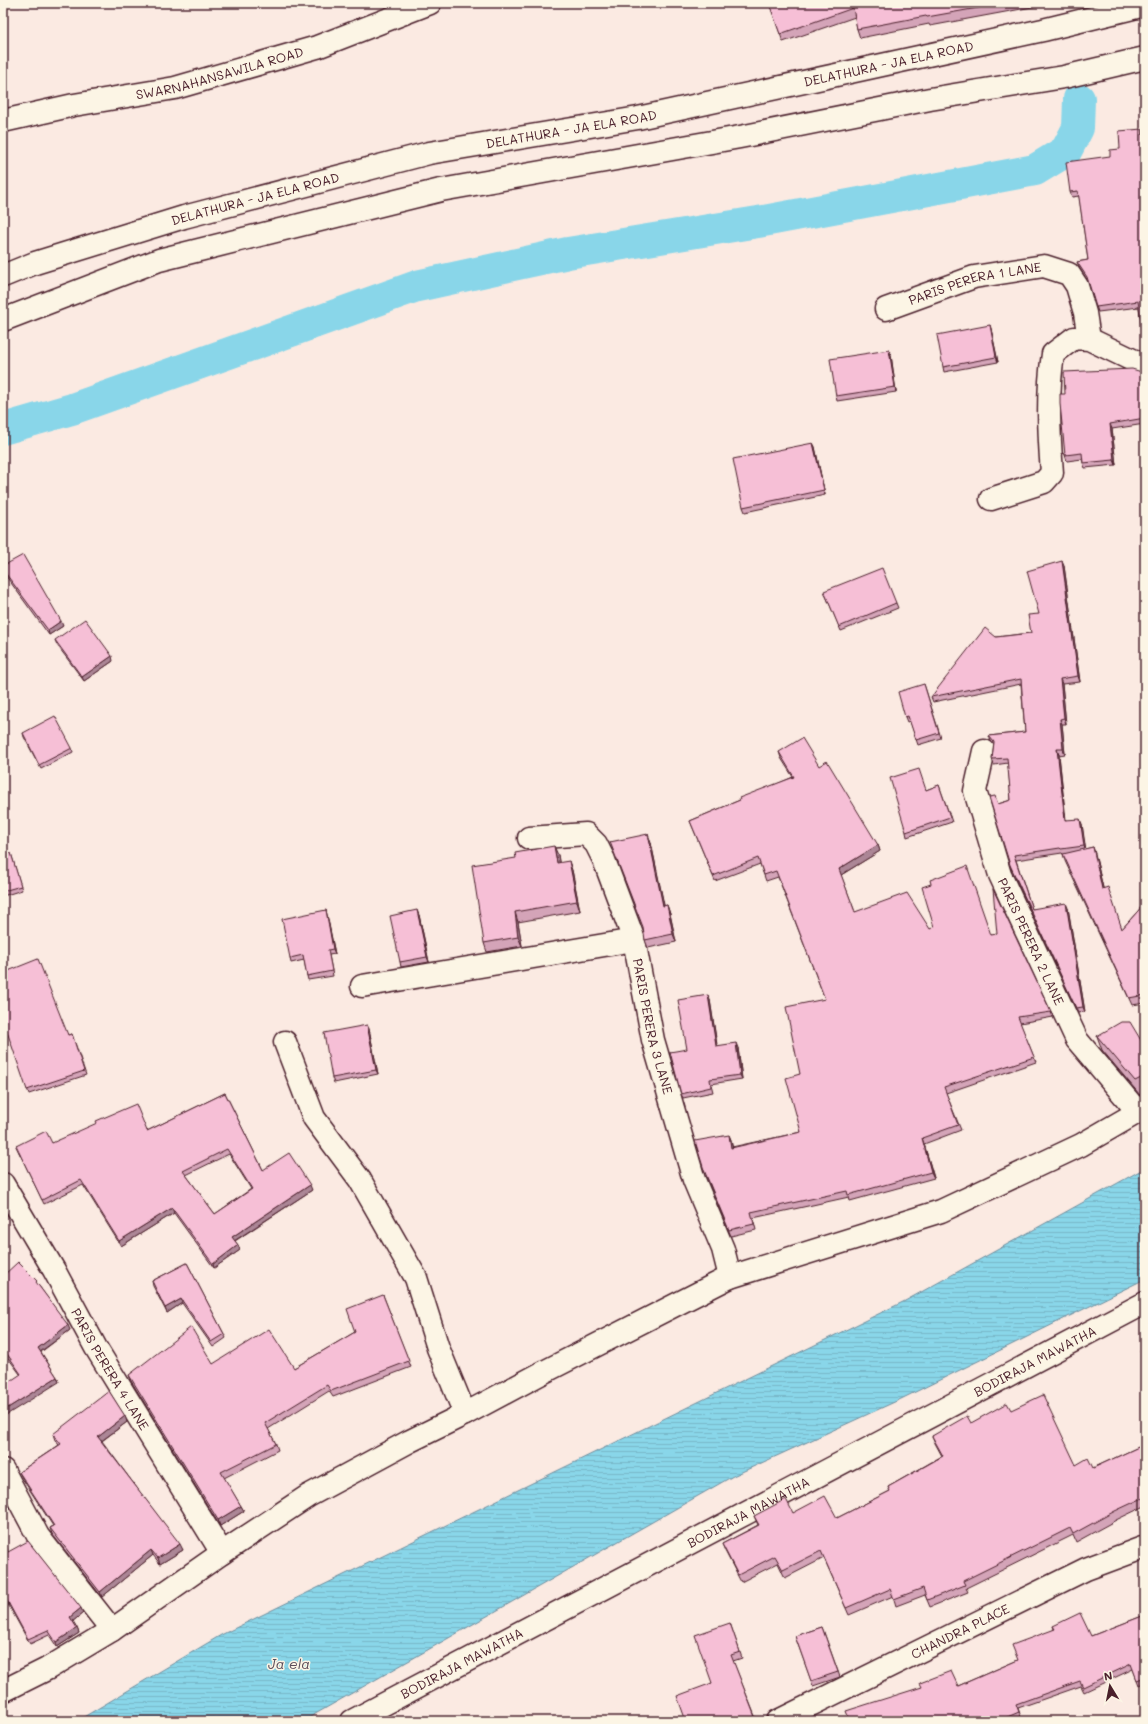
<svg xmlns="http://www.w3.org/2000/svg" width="1148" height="1724" font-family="Mali,sans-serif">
<defs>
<pattern id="water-rules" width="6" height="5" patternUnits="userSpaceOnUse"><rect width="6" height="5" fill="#89d6e9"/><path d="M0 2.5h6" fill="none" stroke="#78b7c8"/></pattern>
</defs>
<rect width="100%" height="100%" fill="#fbeae2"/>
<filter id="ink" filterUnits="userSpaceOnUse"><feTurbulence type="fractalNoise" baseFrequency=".025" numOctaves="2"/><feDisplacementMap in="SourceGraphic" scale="8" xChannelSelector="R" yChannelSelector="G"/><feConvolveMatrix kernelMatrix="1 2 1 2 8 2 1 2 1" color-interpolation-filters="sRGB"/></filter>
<g filter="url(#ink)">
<path fill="url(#water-rules)" stroke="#708d9d" d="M1145,1168V1279L901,1399L733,1476L303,1721H77L221,1635L905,1301Z"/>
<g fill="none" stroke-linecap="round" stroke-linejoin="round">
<path stroke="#89d6e9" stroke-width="32" d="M3,429L72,409L417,286L568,253L758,222L1035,170L1066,151L1078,128L1079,99"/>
<g stroke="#4a1f2b" stroke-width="25">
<g id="street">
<path id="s1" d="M3,121L74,105L175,88L317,47L430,3"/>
<path id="s2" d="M886,309L974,277L1044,266L1069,274L1077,286L1085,313L1089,339"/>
<path d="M991,499L1044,482L1052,473C1049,434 1047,393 1053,354L1074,338L1089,339L1145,366"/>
<path id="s3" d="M984,751L975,791L1000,875L1077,1040L1138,1112"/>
<path id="s4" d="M529,838L586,834L596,844L604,860L634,940L653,1040L694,1180L723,1249L730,1277"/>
<path d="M362,986L634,940"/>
<path d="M285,1042L314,1118L360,1180L416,1278L438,1348L465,1414"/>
<path id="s5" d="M3,1184L54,1270L96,1348L222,1553"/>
<path d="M3,1470L38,1536L112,1630"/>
<path id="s6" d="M352,1721L1145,1303"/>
<path id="s7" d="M778,1721L1086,1569L1145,1547"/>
</g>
</g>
<g stroke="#4a1f2b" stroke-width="25">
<path id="secondary" d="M3,1691L47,1669L112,1630L222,1553L308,1496L410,1441L465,1414L540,1374L730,1277L941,1211L1081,1145L1138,1112L1145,1106"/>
</g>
<g stroke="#4a1f2b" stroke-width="25">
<g id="primary">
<path id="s8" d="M3,276L35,263L184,217L429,153L638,118L1043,30L1145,5"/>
<path d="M3,320L159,260L441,190L740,137L930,99L1064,77L1145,58"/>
</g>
</g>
<use href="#street" stroke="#fcf5e5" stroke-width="22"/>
<use href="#secondary" stroke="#fcf5e5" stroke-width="22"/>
<use href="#primary" stroke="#fcf5e5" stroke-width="22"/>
</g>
<g fill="#d4a4b8" stroke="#4a1f2b" fill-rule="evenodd">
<path d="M769,3H1042L1043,5L930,26L929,24L860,38L857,29L855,17L783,42Z"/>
<path d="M1143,135L1145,153V349L1139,307L1098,312L1088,281L1079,267L1077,262L1088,260L1079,196L1072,197L1070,192L1120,149Z"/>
<path d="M990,325L991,329L998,362L944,372L943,367Z"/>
<path d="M889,350L891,355L896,392L837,401L836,396Z"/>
<path d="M1144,373H1145V424L1112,429L1116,465L1085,468L1083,463L1082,459L1067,461L1065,455V394Z"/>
<path d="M813,443L815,447L825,495L745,512L743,507Z"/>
<path d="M3,566L63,626L49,635L3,572Z"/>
<path d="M1064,566L1080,682L1062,684L1066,724H1062L1065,754L1059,755L1066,820L1082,824L1085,849L1093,847L1095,854L1103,888L1122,929L1145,903V1003L1132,1005L1065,861L1063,854L1062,853L1016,860L1032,909L1068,908L1085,1012L1078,1013L1012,871L1010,865L998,804L1011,800L1008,763L994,765L992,759L994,745L991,741L989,736L1025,732L1021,684L933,702L931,697L996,637L1031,633L1039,614Z"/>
<path d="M826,596L896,603L898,608L841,631Z"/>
<path d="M3,622L7,631L3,633Z"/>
<path d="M55,640L113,661L84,681L57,645Z"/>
<path d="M924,684L941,738L918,745L910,721L907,722L905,717Z"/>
<path d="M23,733L72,748L73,752L41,769L24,737Z"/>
<path d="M779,752L819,766L878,845L880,851L841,875L855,912L930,929L992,935L1051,1012L1053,1017L1020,1023L1036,1062L946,1093L961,1130L924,1144L934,1178L850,1201L849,1197L753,1218L756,1230L731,1236L706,1176L729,1135L731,1140L732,1147L801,1132L800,1074L825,999L778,877L766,881L760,864L715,881L690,821L740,800L793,777L781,758Z"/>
<path d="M939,785L952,822L907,837L906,832L926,790Z"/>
<path d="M651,843L664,906L667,905L670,914L676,942L648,948L645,940Z"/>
<path d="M11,853L22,890L3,896V855Z"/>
<path d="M558,855L559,863L572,870L580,911L518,922L522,946L487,952L484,943Z"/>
<path d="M327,915L335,954L329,955L333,976L308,980L307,976L304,960L291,963L290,958Z"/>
<path d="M419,915L429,962L401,967L400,962Z"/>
<path d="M3,973L68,1035L72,1034L86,1075L29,1094L5,1024H3Z"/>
<path d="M710,1000L717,1046L738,1048L742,1079L711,1084L713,1092L683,1098L681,1094L687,1049Z"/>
<path d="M367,1025L369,1029L378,1074L334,1083L332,1078Z"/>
<path d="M1097,1036L1145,1047V1092L1140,1095L1102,1050Z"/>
<path d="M225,1093L263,1170L312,1190L235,1241L238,1245L240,1250L214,1268L174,1213L121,1246L83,1185L44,1204L16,1146L52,1143L147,1131ZM229,1154L251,1189L215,1214L186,1175Z"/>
<path d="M187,1263L224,1334L226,1338L213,1347L182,1303L167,1313L153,1286L152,1281Z"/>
<path d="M3,1273L4,1275L39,1286L70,1330L41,1352L57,1377L59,1382L20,1374L3,1351Z"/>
<path d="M383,1295L411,1367L333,1397L329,1391L268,1429L276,1444L278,1450L224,1478L241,1506L244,1511L220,1526L131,1381L129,1375L213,1364L294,1368L355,1332Z"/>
<path d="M1011,1410L1076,1465L1093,1468L1145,1444V1506L1118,1519L1076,1542L1073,1535L966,1588L968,1592L930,1607L925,1595L896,1606L893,1596L849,1615L824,1558L785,1578L778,1563L741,1582L725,1551L722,1544L758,1525L754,1516L793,1513L837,1518L890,1491L888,1487L942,1456L935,1443L932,1436Z"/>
<path d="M127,1422L102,1441L183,1550L160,1564L153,1555L102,1597L52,1534L50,1528L53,1526L22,1478L19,1472L59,1445L55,1440L53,1434Z"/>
<path d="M3,1538L8,1552L83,1613L73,1621L77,1628L79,1633L57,1647L49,1635L30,1644L3,1595Z"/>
<path d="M1145,1615V1682L1139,1685L1133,1669L1084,1692L1081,1686L1018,1708L1021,1717L1011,1721H850L958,1686L1018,1660L1054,1629L1053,1626L1091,1636Z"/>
<path d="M730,1623L742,1658L733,1661L757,1721H686L712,1683Z"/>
<path d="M822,1627L840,1677L813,1686L795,1636Z"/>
</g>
<g fill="#ac8696" stroke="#4a1f2b">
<path d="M1142,129L1143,135L1145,153V171Z"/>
<path d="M990,325L991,329L998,362L996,357Z"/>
<path d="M889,350L891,355L896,392L895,387Z"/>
<path d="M1110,424L1112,429L1116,465L1114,460Z"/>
<path d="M813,443L815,447L825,495L824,490Z"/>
<path d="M1062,561L1064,566L1080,682L1078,676Z"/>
<path d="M61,621L63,626L49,635L48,630Z"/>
<path d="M112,656L113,661L84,681L82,677Z"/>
<path d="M1060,679L1062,684L1066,724L1064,718Z"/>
<path d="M1060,719L1062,724L1065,754L1063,749Z"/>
<path d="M1057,749L1059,755L1066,826L1065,820Z"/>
<path d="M1080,819L1082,824L1086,851L1084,846Z"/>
<path d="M648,834L651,843L666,914L663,906Z"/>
<path d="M878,845L880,851L841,875L839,869Z"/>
<path d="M554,846L558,855L561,872L557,863Z"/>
<path d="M1093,847L1095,854L1105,896L1102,889Z"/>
<path d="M569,861L572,870L580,911L577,901Z"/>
<path d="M1066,903L1068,908L1085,1012L1083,1007Z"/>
<path d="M667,905L670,914L676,942L673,934Z"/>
<path d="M326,910L327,915L335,954L333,949Z"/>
<path d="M417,910L419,915L429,962L427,957Z"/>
<path d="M515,912L518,922L522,946L518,937Z"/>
<path d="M708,995L710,1000L718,1051L716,1046Z"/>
<path d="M367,1025L369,1029L378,1074L376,1070Z"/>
<path d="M736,1043L738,1048L742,1079L740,1075Z"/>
<path d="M729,1135L731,1140L734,1153L731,1148Z"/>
<path d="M922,1138L924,1144L934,1178L931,1172Z"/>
<path d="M310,1185L312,1190L234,1241L232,1237Z"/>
<path d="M172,1208L174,1213L121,1246L119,1241Z"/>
<path d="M238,1245L240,1250L214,1268L213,1264Z"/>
<path d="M181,1299L182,1303L167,1313L165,1308Z"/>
<path d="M68,1325L70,1330L40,1352L38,1348Z"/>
<path d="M57,1377L59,1382L3,1417V1411Z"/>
<path d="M125,1416L127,1422L100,1442L98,1437Z"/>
<path d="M241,1506L244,1511L220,1526L218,1520Z"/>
<path d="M180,1544L183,1550L160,1564L158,1558Z"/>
<path d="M151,1550L153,1555L102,1597L100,1592Z"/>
<path d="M81,1608L83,1613L72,1622L70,1617Z"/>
<path d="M77,1628L79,1633L57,1647L56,1642Z"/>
</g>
<g fill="#f6bfd6" stroke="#4a1f2b" fill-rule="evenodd">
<path d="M769,3H1006L927,17L926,16L857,29L853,8L780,34Z"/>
<path d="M1142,129L1145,171V348L1138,301L1096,307L1087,277L1077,262L1088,260L1078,191L1070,192L1066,162L1110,156V150L1120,149L1119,131Z"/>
<path d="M990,325L996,357L943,367L937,335Z"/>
<path d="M889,350L895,387L836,396L830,359Z"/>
<path d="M1132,369L1145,373V418L1110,424L1114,460L1083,463L1082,453L1065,455L1060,404V394H1065L1064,372Z"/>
<path d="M813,443L824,490L743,507L733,459Z"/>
<path d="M23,555L61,621L48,630L3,570V566Z"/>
<path d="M1062,561L1078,676L1060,679L1064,718L1060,719L1063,749H1057L1065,820L1080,819L1084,846L1061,849L1060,848L1014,855L1032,909L1066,903L1083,1007L1076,1008L1010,865L989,797L995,796L998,804L1011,800L1007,758L992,759L994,742L989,736L1025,732L1021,679L931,697L985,628L996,637L1031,633L1028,615L1039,614L1027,571Z"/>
<path d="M882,568L896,603L839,627L824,591Z"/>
<path d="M85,619L112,656L82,677L55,640Z"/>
<path d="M3,622L5,626L3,627Z"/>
<path d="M924,684L939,733L916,740L908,716L905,717L898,692Z"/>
<path d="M55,716L72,748L39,765L23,733Z"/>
<path d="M802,738L819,766L827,761L878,845L839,869L855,912L907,893L930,929L934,927L922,887L931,884L930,880L967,866L991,935L997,934L993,889L1051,1012L1018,1017L1034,1057L944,1087L958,1125L922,1138L931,1172L848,1195L847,1191L751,1212L754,1224L729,1230L704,1170L695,1141L729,1135L731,1148L801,1132L786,1078L800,1074L786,1007L825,999L776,871L764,875L758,858L713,876L690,821L740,800L739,798L794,777L779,752Z"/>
<path d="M919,769L926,790L939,785L950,817L906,832L890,778Z"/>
<path d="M648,834L663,906L667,905L673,934L645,940L643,927L610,842Z"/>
<path d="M554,846L557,863L569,861L577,901L515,912L518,937L484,943L472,865L516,858L515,853Z"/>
<path d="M1093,847L1102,889L1108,887L1122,929L1145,903V995L1129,998L1063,854Z"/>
<path d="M11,853L21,886L3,891V855Z"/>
<path d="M326,910L333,949L328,950L332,971L307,976L303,955L290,958L282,919Z"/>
<path d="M417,910L427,957L400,962L390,916Z"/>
<path d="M38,959L68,1035L72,1034L84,1071L27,1090L3,1020V973Z"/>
<path d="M708,995L716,1046L736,1043L740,1075L710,1079L711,1087L681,1094L670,1052L687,1049L678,1000Z"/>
<path d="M1121,1022H1130L1145,1047V1076L1135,1081L1097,1036Z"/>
<path d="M367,1025L376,1070L332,1078L324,1033Z"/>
<path d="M225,1093L263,1170L289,1153L310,1185L232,1237L238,1245L213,1264L172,1208L119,1241L81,1180L42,1200L16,1146L46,1131L52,1143L97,1123L96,1121L136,1104L147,1131ZM227,1149L252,1189L215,1214L183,1171Z"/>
<path d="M18,1262L37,1281L36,1282L68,1325L38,1348L57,1377L3,1411V1386L21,1374L3,1348V1273L4,1275Z"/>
<path d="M187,1263L224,1334L211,1342L181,1299L165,1308L152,1281Z"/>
<path d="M383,1295L409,1361L331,1391L327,1385L265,1423L276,1444L221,1472L241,1506L218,1520L129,1375L191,1327L213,1364L269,1329L294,1368L355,1332L347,1309Z"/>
<path d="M1145,1349V1365L1140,1351Z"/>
<path d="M109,1391L125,1416L98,1437L180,1544L158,1558L151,1550L100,1592L50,1528L54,1526L19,1472L61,1444L53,1434Z"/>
<path d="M1043,1395L1076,1465L1088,1458L1093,1468L1145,1444V1497L1115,1511L1073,1534L1070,1528L963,1581L965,1585L927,1600L923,1588L894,1599L890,1589L846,1608L821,1551L783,1570L775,1556L738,1575L722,1544L759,1525L754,1516L786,1499L793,1513L825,1496L837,1518L890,1491L888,1487L943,1456L932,1436L967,1416L971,1423L1007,1403L1011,1410Z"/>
<path d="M3,1538L8,1552L28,1541L81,1608L70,1617L77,1628L56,1642L48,1630L28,1639L3,1593Z"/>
<path d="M1080,1613L1091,1636L1145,1615V1677L1137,1680L1131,1664L1083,1687L1080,1681L1016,1704L1019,1712L998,1721L997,1719L992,1721H850L846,1711L922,1687L920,1683L951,1671L958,1686L1018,1660L1012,1645L1055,1629L1053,1626Z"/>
<path d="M730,1623L740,1652L731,1655L755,1717L744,1721H686L677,1696L712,1683L695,1635Z"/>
<path d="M822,1627L838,1672L811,1681L795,1636Z"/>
</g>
</g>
<g text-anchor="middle" stroke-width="3" stroke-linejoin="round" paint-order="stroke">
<g font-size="13" fill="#4a1f2b" stroke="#fcf5e5">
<text dy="5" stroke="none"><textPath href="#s8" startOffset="912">DELATHURA - JA ELA ROAD</textPath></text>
<text dy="5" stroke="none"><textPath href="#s1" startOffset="222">SWARNAHANSAWILA ROAD</textPath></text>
<text dy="5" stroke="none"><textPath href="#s8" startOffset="588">DELATHURA - JA ELA ROAD</textPath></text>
<text dy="5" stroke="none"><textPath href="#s8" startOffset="264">DELATHURA - JA ELA ROAD</textPath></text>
<text dy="5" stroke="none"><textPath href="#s2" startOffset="93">PARIS PERERA 1 LANE</textPath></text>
<text dy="5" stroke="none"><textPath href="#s3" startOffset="202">PARIS PERERA 2 LANE</textPath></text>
<text dy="5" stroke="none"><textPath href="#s4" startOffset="263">PARIS PERERA 3 LANE</textPath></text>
<text dy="5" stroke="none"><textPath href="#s6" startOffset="772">BODIRAJA MAWATHA</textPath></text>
<text dy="5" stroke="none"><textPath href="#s5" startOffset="214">PARIS PERERA 4 LANE</textPath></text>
<text dy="5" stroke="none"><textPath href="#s6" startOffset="448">BODIRAJA MAWATHA</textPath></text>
<text dy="5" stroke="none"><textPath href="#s7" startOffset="203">CHANDRA PLACE</textPath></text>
<text dy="5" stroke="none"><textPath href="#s6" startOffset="124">BODIRAJA MAWATHA</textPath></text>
</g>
<g font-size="14" font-style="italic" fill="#5a4d5a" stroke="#fcf5e5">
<text x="289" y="1669">Ja ela</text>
</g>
</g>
<rect width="1148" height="1724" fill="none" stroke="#fcf5e5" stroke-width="16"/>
<rect x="8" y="8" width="1132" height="1708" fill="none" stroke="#4a1f2b" stroke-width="1.5" filter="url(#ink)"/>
<g transform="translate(1110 1686) rotate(350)" stroke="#fcf5e5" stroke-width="3" paint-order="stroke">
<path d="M0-3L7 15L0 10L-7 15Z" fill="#4a1f2b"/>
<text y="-6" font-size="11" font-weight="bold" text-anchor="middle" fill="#4a1f2b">N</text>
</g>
</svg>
